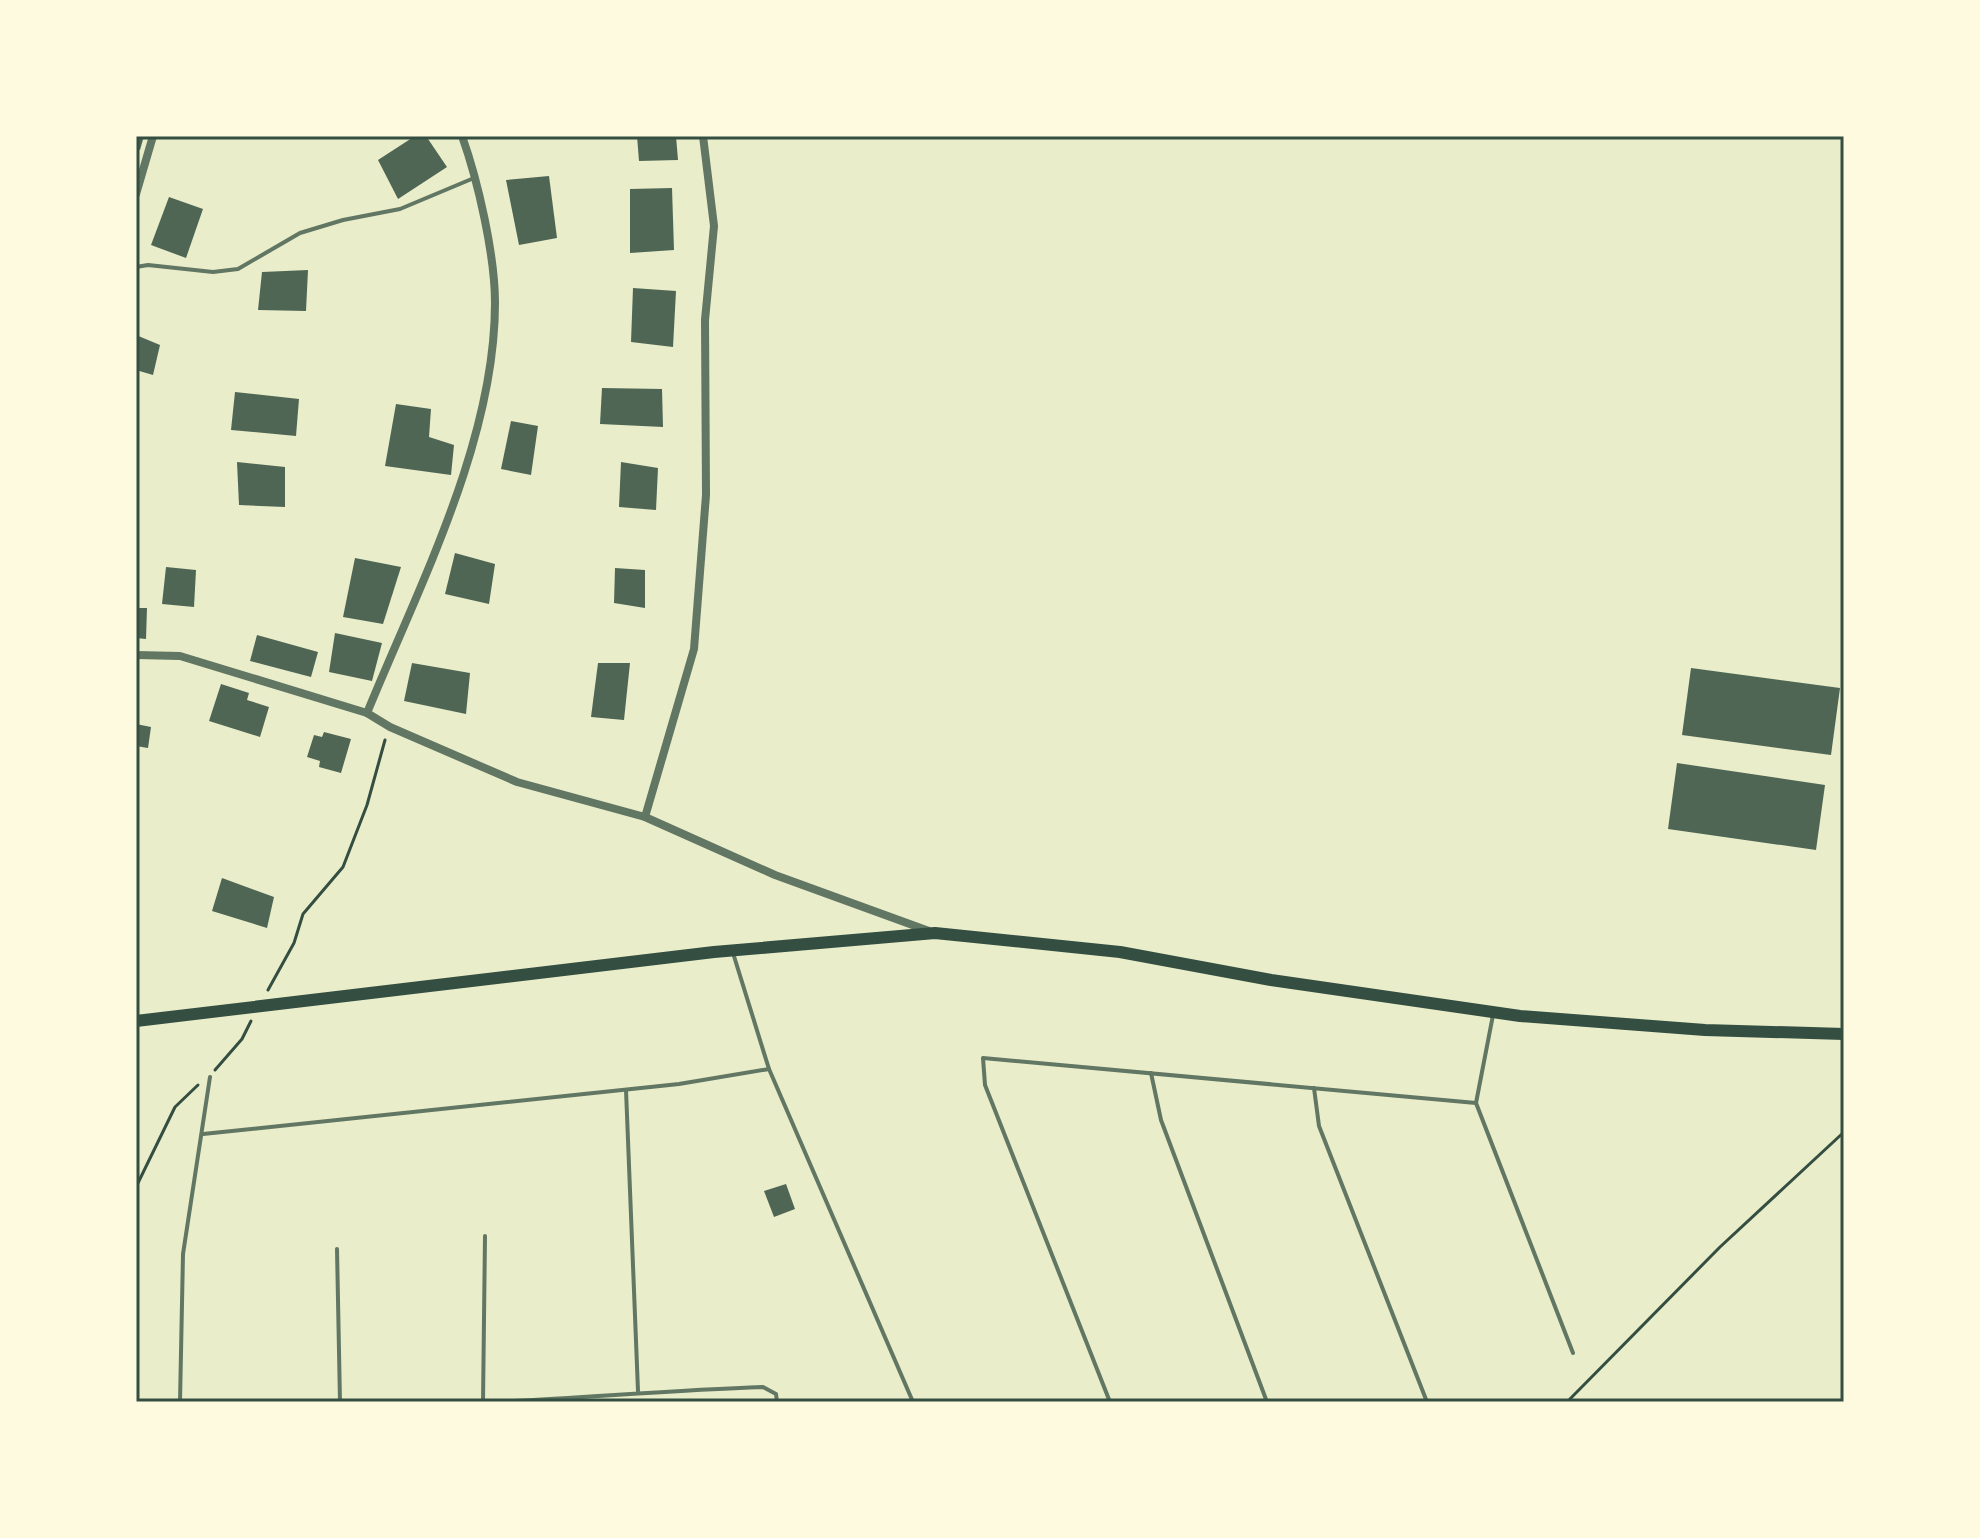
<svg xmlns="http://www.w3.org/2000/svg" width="1980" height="1538" font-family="'Work Sans',sans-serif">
<rect width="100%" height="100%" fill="#e9edc9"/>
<g fill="#4f6655">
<path d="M136,136H144L140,150L136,149Z"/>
<path d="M415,136H426L447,167L398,199L378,160Z"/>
<path d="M637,136H676L678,160L639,161Z"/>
<path d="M549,176L557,238L519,245L506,180Z"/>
<path d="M672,188L674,250L630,253V189Z"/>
<path d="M169,197L203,209L186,258L151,245Z"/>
<path d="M308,270L306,311L258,310L262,272Z"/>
<path d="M633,288L676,291L673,347L631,342Z"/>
<path d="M136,335L160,345L153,375L136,370Z"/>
<path d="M602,388L662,389L663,427L600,424Z"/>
<path d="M235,392L299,399L296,436L231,430Z"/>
<path d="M396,404L431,409L429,437L454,445L451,475L385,466Z"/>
<path d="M511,421L538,426L531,475L501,469Z"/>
<path d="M237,462L285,467V507L239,505Z"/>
<path d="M621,462L658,468L656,510L619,507Z"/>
<path d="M455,553L495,564L489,604L445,594Z"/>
<path d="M355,558L401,567L383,624L343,617Z"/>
<path d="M166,567L196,570L194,607L162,604Z"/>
<path d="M615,568L645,570V608L614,603Z"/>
<path d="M136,608H147L146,639L136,638Z"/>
<path d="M335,633L382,643L372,681L329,672Z"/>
<path d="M257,635L318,652L311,677L250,661Z"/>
<path d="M412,663L470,673L466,714L404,701Z"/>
<path d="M598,663H630L624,720L591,717Z"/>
<path d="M1691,668L1840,688L1831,755L1682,735Z"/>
<path d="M221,684L249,693L247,700L269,707L260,737L209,721Z"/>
<path d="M136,724L151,727L148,748L136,746Z"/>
<path d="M324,732L351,739L341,773L319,767L320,761L307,757L314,735L322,737Z"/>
<path d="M1677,763L1825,785L1816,850L1668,829Z"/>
<path d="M222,878L274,897L267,928L212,911Z"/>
<path d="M786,1184L795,1209L774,1217L764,1191Z"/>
</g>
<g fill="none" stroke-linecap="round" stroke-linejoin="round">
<g stroke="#344e41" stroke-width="3">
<path d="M268,990L294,943L303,914L343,867L367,805L385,740"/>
<path d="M215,1070L242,1039L251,1021"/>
<path d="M136,1187L175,1107L198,1085"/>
<path d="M1567,1402L1720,1247L1844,1132"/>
</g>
<g stroke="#617663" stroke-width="4">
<path d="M136,267L148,265L213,272L238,269L300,233L343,220L400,209L474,178"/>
<path d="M733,953L769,1069L913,1402"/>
<path d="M1493,1015L1476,1103L1573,1353"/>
<path d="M1151,1073L1161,1120L1267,1402"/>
<path d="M1314,1088L1319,1126L1427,1402"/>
<path d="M626,1090L638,1391"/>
<path d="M203,1134L679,1084L769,1069"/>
<path d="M337,1249L340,1402"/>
<path d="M180,1402L183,1254L210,1077"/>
<path d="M483,1402L485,1236"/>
<path d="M497,1402C586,1398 673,1390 763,1387L776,1394L777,1402"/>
<path d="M1110,1402L985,1085L983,1058L1476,1103"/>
</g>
<g stroke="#617663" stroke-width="8">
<path d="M462,136C478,181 495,255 495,303C495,441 419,586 367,713L390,727L517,782L645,817L775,875L929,931"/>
<path d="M136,194L153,136"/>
<path d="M136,655L180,656L367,713"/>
<path d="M645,817L694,649L706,495L705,320L714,226L703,136"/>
</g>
<path stroke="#344e41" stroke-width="12" d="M136,1021L714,952L935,933L1120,952L1271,980L1520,1016L1705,1030L1844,1034"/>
</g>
<rect width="1980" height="1538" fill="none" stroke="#fefae0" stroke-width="276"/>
<rect x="138" y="138" width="1704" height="1262" fill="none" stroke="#344e41" stroke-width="3"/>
</svg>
